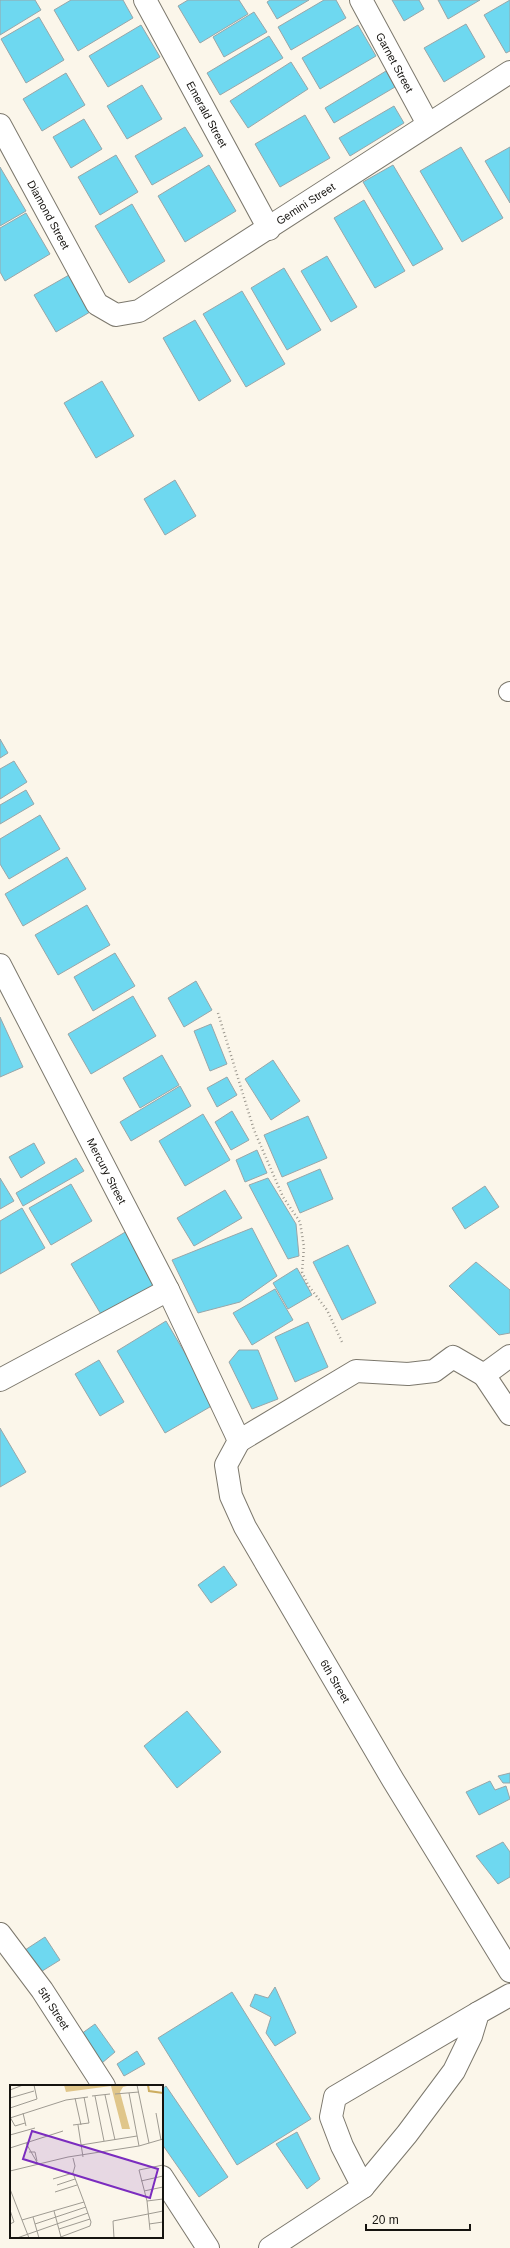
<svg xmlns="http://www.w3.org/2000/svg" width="510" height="2248" font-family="Arial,sans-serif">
<rect width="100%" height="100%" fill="#fbf6ea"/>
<g fill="#6ed8f0" stroke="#98a6a9">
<path d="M0,0H35L41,10L0,35Z"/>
<path d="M71,0H123L133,18L78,51L54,10Z"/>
<path d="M188,0H239L248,14L200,43L178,6Z"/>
<path d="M270,0H309L277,19L267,2Z"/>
<path d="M324,0H336L346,18L291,50L278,27Z"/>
<path d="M392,0H419L424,9L404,21Z"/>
<path d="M438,0H480L448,19Z"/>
<path d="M510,0V51L506,53L484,15Z"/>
<path d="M254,12L267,32L224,57L213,37Z"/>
<path d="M39,17L64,60L26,83L1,39Z"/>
<path d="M466,24L485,57L444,82L424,48Z"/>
<path d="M141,25L160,57L108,87L89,56Z"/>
<path d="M358,25L376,56L320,89L302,58Z"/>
<path d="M269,36L283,58L220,95L207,73Z"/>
<path d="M291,62L308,89L248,128L230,101Z"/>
<path d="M386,71L395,87L334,123L325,108Z"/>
<path d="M66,73L85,105L42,131L23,99Z"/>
<path d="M142,85L162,119L127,139L107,106Z"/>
<path d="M394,106L404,123L350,156L339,138Z"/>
<path d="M305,115L330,158L280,187L255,144Z"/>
<path d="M84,119L102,149L71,168L53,137Z"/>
<path d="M185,127L203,156L152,185L135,156Z"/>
<path d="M461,147L503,218L462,242L420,171Z"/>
<path d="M510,147V203L485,161Z"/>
<path d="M116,155L138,192L100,215L78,177Z"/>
<path d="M209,165L236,211L185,242L158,196Z"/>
<path d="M393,165L443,249L413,266L363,182Z"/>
<path d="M0,167L26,211L0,226Z"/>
<path d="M364,200L405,271L375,288L334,218Z"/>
<path d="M132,204L165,261L129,283L95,226Z"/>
<path d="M26,213L50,254L5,281L0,272V228Z"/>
<path d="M327,256L357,307L331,322L301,271Z"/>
<path d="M284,268L321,330L287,350L251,288Z"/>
<path d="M69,275L90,312L56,332L34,295Z"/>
<path d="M242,291L285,364L246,387L203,314Z"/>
<path d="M195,320L231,381L199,401L163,338Z"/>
<path d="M102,381L134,436L96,458L64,403Z"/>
<path d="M175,480L196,516L165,535L144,499Z"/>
<path d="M0,739L8,753L0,758Z"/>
<path d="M14,761L27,782L0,799V769Z"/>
<path d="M26,790L34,804L0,824V805Z"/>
<path d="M40,815L60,849L9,879L0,864V839Z"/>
<path d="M67,857L86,889L23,926L5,894Z"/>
<path d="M87,905L110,945L58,975L35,935Z"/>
<path d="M115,953L135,986L93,1011L74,977Z"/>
<path d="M196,981L212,1010L184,1027L168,998Z"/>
<path d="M133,996L156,1036L91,1074L68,1034Z"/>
<path d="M0,1017L23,1067L0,1077Z"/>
<path d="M211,1024L227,1064L210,1071L194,1031Z"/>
<path d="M162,1055L179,1085L140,1108L123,1078Z"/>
<path d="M273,1060L300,1101L271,1120L245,1079Z"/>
<path d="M227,1077L237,1095L217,1107L207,1088Z"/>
<path d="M180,1086L191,1106L131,1141L120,1122Z"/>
<path d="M232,1111L249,1140L231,1150L215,1122Z"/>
<path d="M203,1114L230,1160L185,1186L159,1141Z"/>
<path d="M308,1116L327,1158L282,1177L264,1135Z"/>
<path d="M34,1143L45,1163L21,1178L9,1157Z"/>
<path d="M257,1150L267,1173L245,1182L236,1160Z"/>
<path d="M76,1158L84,1171L23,1206L16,1193Z"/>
<path d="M320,1169L333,1199L300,1213L287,1183Z"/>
<path d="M0,1178L14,1201L0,1209Z"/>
<path d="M268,1178L296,1224L299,1256L288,1259L249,1185Z"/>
<path d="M71,1184L92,1221L51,1245L29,1208Z"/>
<path d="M485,1186L499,1207L465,1229L452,1208Z"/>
<path d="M225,1190L242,1218L194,1246L177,1218Z"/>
<path d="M22,1208L45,1248L0,1274V1221Z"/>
<path d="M252,1228L277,1276L240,1302L198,1313L172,1260Z"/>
<path d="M127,1231L158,1283L102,1316L71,1264Z"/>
<path d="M348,1245L376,1303L342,1320L313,1262Z"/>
<path d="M476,1262L510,1290V1333L499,1335L449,1286Z"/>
<path d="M297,1268L312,1295L288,1309L273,1283Z"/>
<path d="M275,1289L293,1320L252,1345L233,1313Z"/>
<path d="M166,1321L215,1404L165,1433L117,1351Z"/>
<path d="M308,1322L328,1367L295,1382L275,1337Z"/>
<path d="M239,1350H258L278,1399L252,1409L229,1362Z"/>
<path d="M99,1360L124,1402L100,1416L75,1374Z"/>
<path d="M0,1428L26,1472L0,1487Z"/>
<path d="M224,1566L237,1585L211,1603L198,1585Z"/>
<path d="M187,1711L221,1752L177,1788L144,1746Z"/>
<path d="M510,1773V1783H503L498,1776Z"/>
<path d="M490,1781L495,1790L506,1786L510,1799L479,1815L466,1792Z"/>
<path d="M503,1842L510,1852V1877L498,1884L476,1856Z"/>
<path d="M45,1937L60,1960L39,1973L25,1950Z"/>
<path d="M275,1987L296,2033L275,2046L266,2033L271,2017L250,2006L255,1994L268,1998Z"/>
<path d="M232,1992L311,2119L237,2165L158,2038Z"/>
<path d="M95,2024L115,2052L102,2063L81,2034Z"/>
<path d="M137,2051L145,2064L124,2076L117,2064Z"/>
<path d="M166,2086L228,2177L199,2197L162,2144V2089Z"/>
<path d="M297,2132L320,2179L307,2189L276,2144Z"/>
</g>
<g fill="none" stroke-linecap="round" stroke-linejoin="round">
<g stroke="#7c786d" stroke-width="20">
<path id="service" d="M508,692L510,691"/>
</g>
<g stroke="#7c786d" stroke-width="24">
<g id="minor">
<path id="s1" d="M145,0L269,229"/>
<path id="s2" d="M361,0L428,124"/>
<path id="s3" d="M0,125L97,304L116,315L139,311L510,72"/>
<path id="s4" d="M0,965L168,1290L235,1432L239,1441L226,1465L231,1496L245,1527L393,1780L510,1971"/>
<path d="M484,1375L510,1414"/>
<path d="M0,1380L168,1290"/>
<path d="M239,1441L356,1371L408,1374L434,1371L453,1357L484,1375L510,1356"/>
<path id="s5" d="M0,1934L42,1990L104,2086"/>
<path d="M162,2177L208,2248"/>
<path d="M363,2187L342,2146L331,2117L335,2097L478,2013"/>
<path d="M270,2248L363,2187L407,2134L454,2071L471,2036L478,2013L510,1995"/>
</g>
</g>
<path stroke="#9d9990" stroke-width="2.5" stroke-dasharray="1 3" stroke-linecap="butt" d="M218,1013L254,1130L283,1197L300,1222L304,1247L302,1272L308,1285L327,1310L343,1344"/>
<use href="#service" stroke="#fff" stroke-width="18"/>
<use href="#minor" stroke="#fff" stroke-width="22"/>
</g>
<g text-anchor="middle" stroke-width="4" stroke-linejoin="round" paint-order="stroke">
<g font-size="11" fill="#15130f" stroke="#fbf6ea">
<text dy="4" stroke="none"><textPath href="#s2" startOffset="71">Garnet Street</textPath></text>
<text dy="4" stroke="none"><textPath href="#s1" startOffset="130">Emerald Street</textPath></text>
<text dy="4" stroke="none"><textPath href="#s3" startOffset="447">Gemini Street</textPath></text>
<text dy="4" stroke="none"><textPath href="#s3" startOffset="102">Diamond Street</textPath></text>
<text dy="4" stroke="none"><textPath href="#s4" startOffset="232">Mercury Street</textPath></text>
<text dy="4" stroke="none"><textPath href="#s4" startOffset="804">6th Street</textPath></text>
<text dy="4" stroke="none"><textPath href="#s5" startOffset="92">5th Street</textPath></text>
</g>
</g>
<g transform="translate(10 2085)">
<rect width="153" height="153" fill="#fbf6ea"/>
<path d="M54,0H121L113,2L110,7L120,44H112L101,1L56,7Z" fill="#e0c68a"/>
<path fill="none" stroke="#cdad60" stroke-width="2" d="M138,0L139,6L153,8"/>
<path fill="none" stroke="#9f9b92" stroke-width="1" d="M127,0L139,58M0,5L13,0M119,8L129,61M105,9L129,7M95,10L105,55M82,11L100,9M85,11L94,56M0,13L24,6M65,13L71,40M0,23L27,14L24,0M13,28L16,41M146,28L151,55M0,32L5,41L15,38M0,33L56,15L78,12M63,40L79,38L74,12M68,40L73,72M0,50L25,43M16,58L28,79M71,60L127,51M0,63L53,46M19,67H25L27,76M63,73L65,81L63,88L74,117M0,86L58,72L129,61L153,54M43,94L63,88M131,96L153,91M47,100L65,94M0,104L12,135L74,117L81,137L80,141L48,153M134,106L153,102M45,107L67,100M137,116L153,114M0,125L4,137L0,139M44,126L51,152M23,132L29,153M12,135L19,153M25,139L76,122M139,139L153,137M49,144L80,134M140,145L137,116L129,85L153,80M7,153L78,128M104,153L103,136L153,126"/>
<path fill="#7b2cbf" fill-opacity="0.15" stroke="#7b2cbf" stroke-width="2" d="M22,46L148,84L140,113L13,74Z"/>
<rect width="153" height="153" fill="none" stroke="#15130f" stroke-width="2"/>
</g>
<path d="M366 2224v6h104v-6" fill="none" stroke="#15130f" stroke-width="2"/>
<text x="372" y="2224" font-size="12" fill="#15130f" stroke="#fbf6ea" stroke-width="3" paint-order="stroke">20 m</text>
</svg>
